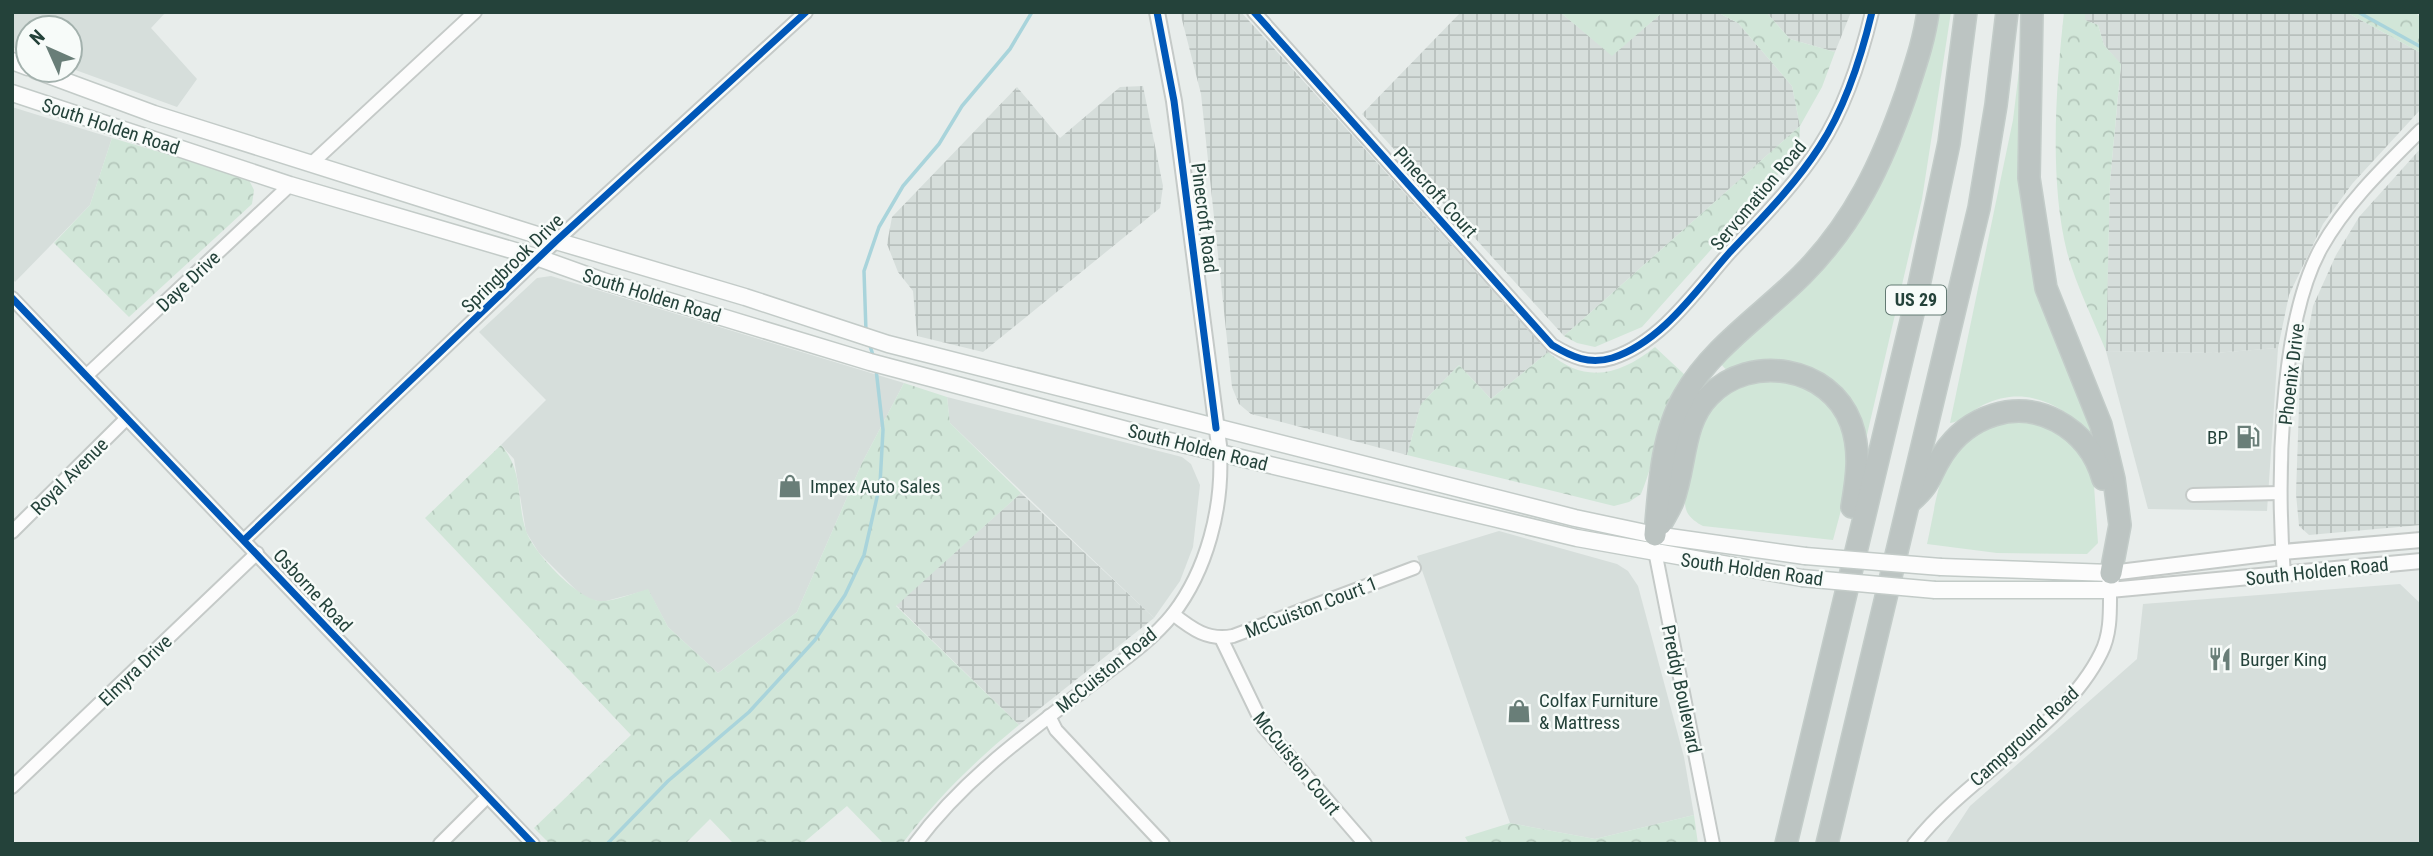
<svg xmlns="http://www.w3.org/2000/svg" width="2433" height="856" font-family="'Roboto Condensed',sans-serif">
<defs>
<pattern id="industrial-grid" width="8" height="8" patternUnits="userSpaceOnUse" patternTransform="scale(1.75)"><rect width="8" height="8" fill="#d6dedb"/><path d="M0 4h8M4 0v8" fill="none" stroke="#b8c0bd"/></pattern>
<pattern id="forest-crowns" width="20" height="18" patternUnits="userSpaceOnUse" patternTransform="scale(1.75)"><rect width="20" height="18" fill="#d1e6d8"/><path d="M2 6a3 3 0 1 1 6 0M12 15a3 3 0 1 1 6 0" fill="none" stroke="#b3c6ba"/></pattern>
</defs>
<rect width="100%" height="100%" fill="#e8edeb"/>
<g fill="#d6dedb">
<path d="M12,12H166L151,28L197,79L177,107L70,68V28H28V52L12,47Z"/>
<path d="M12,107L112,138L90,205L15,282L12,278Z"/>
<path d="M551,276L904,383L862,463L797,612L718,673L668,627L648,590L602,602L584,598L539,553L526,532L514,459L501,445L546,400L479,332L537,278Z"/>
<path d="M2278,348L2267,511L2148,509L2106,351L2214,353Z"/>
<path d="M947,397L1182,457L1191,464L1200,485L1193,547L1180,581L1154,618L950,423Z"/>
<path d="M1499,531L1617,564L1628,571L1638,586L1684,757L1694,815L1595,839L1510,823L1417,556Z"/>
<path d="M2400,584L2421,604V844H1945L1970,806L2137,659L2143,604Z"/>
</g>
<g fill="url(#industrial-grid)">
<path d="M1180,12H1241L1548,352L1491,399L1459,365L1421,404L1407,455L1251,414L1239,404L1232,387L1201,94Z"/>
<path d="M1461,12H1560L1612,55L1663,12H1717L1738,23L1792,86L1800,126L1564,336L1362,114Z"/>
<path d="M1766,12H1851L1835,52L1790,39Z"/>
<path d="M2085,12H2346L2421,53V109L2352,184L2323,224L2289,295L2278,348L2214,353L2106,351L2110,181L2121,65L2104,45L2098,25L2085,20Z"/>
<path d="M1143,86L1163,186L1160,208L983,352L917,336L913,291L898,272L887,244L892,217L1017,87L1060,138L1120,87Z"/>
<path d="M2421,148V525L2309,535L2299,526L2296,494L2300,377L2313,306L2336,255L2359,217Z"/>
<path d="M1021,493L1154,618L1019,725L896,605Z"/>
</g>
<g fill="#d1e6d8">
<path d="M1936,12H1951L1922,199L1866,439H1864C1852,420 1841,395 1826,379C1802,352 1757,361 1728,372L1721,364L1852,227Z"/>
<path d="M2024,29L2023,194L2093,417V437C2064,405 2026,384 1983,405C1973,410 1961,422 1950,423L2013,120Z"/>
<path d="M1766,377L1811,385L1843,420L1854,462L1833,540L1703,526C1697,523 1690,518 1687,512C1677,489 1701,417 1717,400C1730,387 1749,383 1766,377Z"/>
<path d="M2010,419H2037L2062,430L2093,471L2098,543L2087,554L1997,553L1927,544C1941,481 1939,440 2010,419Z"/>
</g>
<g fill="url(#forest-crowns)">
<path d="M1560,12H1663L1612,56Z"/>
<path d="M1717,12H1766L1790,39L1835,52L1822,87L1800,126L1799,151L1642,327L1595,347L1577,343L1564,336L1800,126L1792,86L1738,23Z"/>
<path d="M2064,12H2085V20L2098,25L2104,45L2121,64L2110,181L2106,351C2093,319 2076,285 2067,252C2049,180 2056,85 2064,12Z"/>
<path d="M2346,12H2415L2421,18V53Z"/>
<path d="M112,138L248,178L254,190L252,204L129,317L54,243L90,205Z"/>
<path d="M1655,347L1686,376C1659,412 1658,454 1641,494L1629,502L1614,506L1407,455L1421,404L1459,365L1491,399L1548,352C1584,384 1619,376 1655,347Z"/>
<path d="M904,383L947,397L950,423L1021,493L896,606L1019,725C975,761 937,798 902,844H884L847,806L802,844H734L710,819L685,844H550L534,828L631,735L425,518L501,445C524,471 516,500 526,531C533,552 579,601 601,601C616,601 634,593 648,589L668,627L718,673L797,612L862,463Z"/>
<path d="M1694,815L1698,844H1469L1465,837L1510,823L1595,839Z"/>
</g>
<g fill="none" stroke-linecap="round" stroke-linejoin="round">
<g stroke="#a9d4db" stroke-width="3.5">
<path d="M2358,12L2421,47"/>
<path d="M866,332L864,271L879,227L903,186L939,144L962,106L1010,49L1032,12"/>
<path d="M869,342L874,359"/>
<path d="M607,844L668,781L749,712L815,640L845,595L864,555L880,484L883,430L876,369"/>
</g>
<g stroke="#c5cac8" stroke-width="16">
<g id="minor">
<path d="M1254,12L1552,345C1572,357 1589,365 1612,358C1662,342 1697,289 1730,252C1761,219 1795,185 1820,146C1846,106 1861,58 1872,12"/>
<path d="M312,163L475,12"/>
<path d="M12,298L533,844"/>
<path d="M86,376L290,185"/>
<path d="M2193,495L2280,493"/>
<path d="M12,532L126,419"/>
<path d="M244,540L556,241L806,12"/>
<path d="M1654,546L1713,844"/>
<path d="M2284,575C2277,487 2278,326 2321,248C2346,203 2385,166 2421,130"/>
<path d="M1173,614C1192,629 1208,641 1233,636L1414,568"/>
<path d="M1221,638L1264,727L1365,844"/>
<path d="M1049,716L1056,730L1163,844"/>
<path d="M12,787L257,553"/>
<path d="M440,844L487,797"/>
<path d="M915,844C962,781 1022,737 1084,690C1114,666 1149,644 1173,614C1207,570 1223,507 1220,453"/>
<path d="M1914,844C1967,776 2065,727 2101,653C2111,634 2110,611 2110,590"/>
</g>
</g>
<g stroke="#c5cac8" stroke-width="18">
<g id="tertiary">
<path d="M1157,12L1174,101L1220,453"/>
<path d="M2111,573L2282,552L2421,540"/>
<path d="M2110,590L2421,561"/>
</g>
</g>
<g stroke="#c3cbc8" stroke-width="19">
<g id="secondary">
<path d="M12,61L28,67"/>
<path d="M35,70L154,114L556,241L745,297L888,344L1575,518L1655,535L1805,556"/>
<path d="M12,93L290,185L539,258L603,281L870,362L1157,438L1577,538L1802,578"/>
<path d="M1935,590H2110L2111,573L1941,567"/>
</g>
</g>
<g stroke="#c3ccc9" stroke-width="24">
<g id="motorway">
<path d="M2032,12L2029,178L2046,288L2101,425L2114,479L2120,525L2111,573"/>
<path d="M1910,502C1933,482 1928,477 1943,454C1968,416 2016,399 2057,421C2081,434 2096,454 2103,479"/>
<path d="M1661,524C1665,516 1670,509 1673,501C1686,467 1682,423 1709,396C1750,353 1830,366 1851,423C1861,451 1857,478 1852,507"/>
<path d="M1655,535C1659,490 1661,436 1684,396C1712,347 1762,315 1802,275C1854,223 1882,163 1906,94C1915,66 1924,41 1928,12"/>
<path d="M1786,844L1914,309L1949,143L1966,12"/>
<path d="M1827,844L1979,208L1996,105L2007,12"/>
</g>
</g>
<use href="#minor" stroke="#fcfcfc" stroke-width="12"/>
<use href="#tertiary" stroke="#fcfcfc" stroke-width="14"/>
<use href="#secondary" stroke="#fcfcfc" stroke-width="16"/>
<use href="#motorway" stroke="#bcc4c2" stroke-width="21"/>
<g stroke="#c3cbc8" stroke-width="19" stroke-linecap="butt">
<g id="secondary-bridge">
<path d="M1805,556L1941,567"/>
<path d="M1802,578L1935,590"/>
</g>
</g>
<use href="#secondary-bridge" stroke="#fcfcfc" stroke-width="16"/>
<g stroke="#f7fbf9" stroke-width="11">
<g id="cycleway">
<path d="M1157,12L1174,101L1216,428"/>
<path d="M1254,12L1552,345C1572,357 1589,365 1612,358C1662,342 1697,289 1730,252C1761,219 1795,185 1820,146C1846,106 1861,58 1872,12"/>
<path d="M12,298L533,844"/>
<path d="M244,540L556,241L806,12"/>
</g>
</g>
<use href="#cycleway" stroke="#0057b8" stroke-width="7"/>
</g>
<defs>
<g id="fuel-bare" transform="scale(1.89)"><path d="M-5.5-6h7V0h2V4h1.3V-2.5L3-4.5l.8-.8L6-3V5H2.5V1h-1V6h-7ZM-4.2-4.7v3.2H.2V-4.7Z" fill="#697e78" stroke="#f7fbf9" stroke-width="2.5" paint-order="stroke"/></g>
<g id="shop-bare" transform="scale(1.89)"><path d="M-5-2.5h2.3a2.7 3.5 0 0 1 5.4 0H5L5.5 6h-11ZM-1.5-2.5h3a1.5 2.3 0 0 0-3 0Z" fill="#697e78" stroke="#f7fbf9" stroke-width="2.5" paint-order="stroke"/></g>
<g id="restaurant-bare" transform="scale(1.89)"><path d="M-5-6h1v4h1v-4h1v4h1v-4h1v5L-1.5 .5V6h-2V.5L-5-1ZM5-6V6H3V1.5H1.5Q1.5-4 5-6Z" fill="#697e78" stroke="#f7fbf9" stroke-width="2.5" paint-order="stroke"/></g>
</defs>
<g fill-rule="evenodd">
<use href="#fuel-bare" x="2248" y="437"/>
<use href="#shop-bare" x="790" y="486"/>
<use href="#restaurant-bare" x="2220" y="659"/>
<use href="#shop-bare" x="1519" y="711"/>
</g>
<g text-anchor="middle" stroke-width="5" stroke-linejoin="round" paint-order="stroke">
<rect fill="#f7fbf9" stroke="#637a73" stroke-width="2" x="1886" y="285.5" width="60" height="29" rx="5"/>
<g font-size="18" font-weight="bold" fill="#24423a">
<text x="1916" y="306">US 29</text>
</g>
<g font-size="19" fill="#24423a" stroke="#f7fbf9">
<text transform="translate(111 126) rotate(18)" y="7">South Holden Road</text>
<text transform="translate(1436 192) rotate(48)" y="7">Pinecroft Court</text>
<text transform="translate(1758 195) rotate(-50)" y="7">Servomation Road</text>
<text transform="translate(1205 218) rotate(83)" y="7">Pinecroft Road</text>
<text transform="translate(512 263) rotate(-44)" y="7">Springbrook Drive</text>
<text transform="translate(188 281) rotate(-43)" y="7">Daye Drive</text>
<text transform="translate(652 295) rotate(17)" y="7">South Holden Road</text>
<text transform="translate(2291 374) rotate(-83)" y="7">Phoenix Drive</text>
<text transform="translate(1198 447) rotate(14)" y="7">South Holden Road</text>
<text transform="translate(69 476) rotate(-45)" y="7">Royal Avenue</text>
<text transform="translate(1752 569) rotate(8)" y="7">South Holden Road</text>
<text transform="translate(2317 571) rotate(-6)" y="7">South Holden Road</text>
<text transform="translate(313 590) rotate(47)" y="7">Osborne Road</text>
<text transform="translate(1311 607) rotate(-21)" y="7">McCuiston Court 1</text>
<text transform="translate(135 670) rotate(-44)" y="7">Elmyra Drive</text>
<text transform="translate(1106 670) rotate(-39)" y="7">McCuiston Road</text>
<text transform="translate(1682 689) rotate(78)" y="7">Preddy Boulevard</text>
<text transform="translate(2024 736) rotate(-42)" y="7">Campground Road</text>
<text transform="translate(1297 763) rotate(51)" y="7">McCuiston Court</text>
</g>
<g font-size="19" fill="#24423a" stroke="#f7fbf9" text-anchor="start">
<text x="2228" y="444" text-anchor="end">BP</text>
<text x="810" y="493">Impex Auto Sales</text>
<text x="2240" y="666">Burger King</text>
<text x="1539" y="707">Colfax Furniture<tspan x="1539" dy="22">&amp; Mattress</tspan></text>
</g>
</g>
<rect width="2433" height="856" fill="none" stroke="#24423a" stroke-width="28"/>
<g transform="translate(49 49) rotate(315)"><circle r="33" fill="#f7fbf9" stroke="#a3b1ad" stroke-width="2"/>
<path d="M0-5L12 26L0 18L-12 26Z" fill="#697e78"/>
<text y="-10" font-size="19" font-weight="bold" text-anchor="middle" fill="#24423a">N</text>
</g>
</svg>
